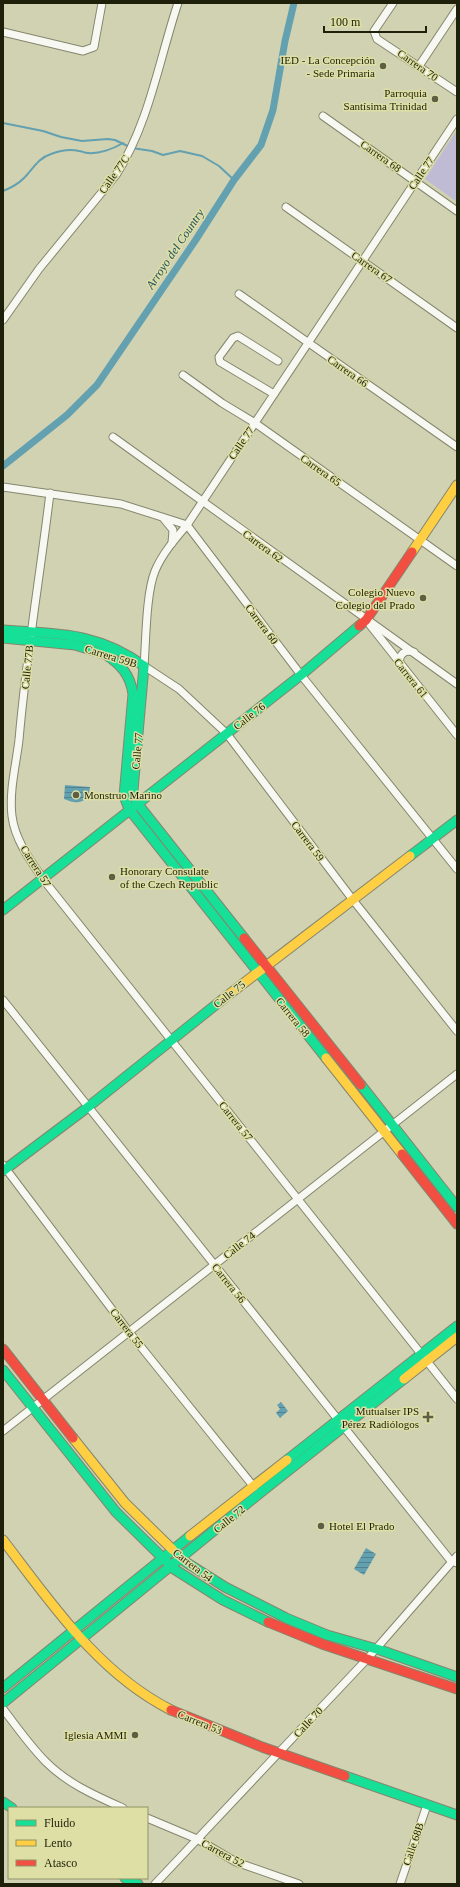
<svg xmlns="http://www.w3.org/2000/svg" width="460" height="1887" font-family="'Times New Roman',serif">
<defs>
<pattern id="water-rules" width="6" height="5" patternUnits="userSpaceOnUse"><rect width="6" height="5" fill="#63a0b0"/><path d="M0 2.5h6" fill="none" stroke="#51828d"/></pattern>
</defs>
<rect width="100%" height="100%" fill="#d0d2b2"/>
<path fill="#c0bbd5" d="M457,130V202L425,179Z"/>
<g fill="url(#water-rules)">
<path d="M65,785L90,787L88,798C79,804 74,803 64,799Z"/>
<path d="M281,1402L288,1411L280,1418L276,1413L280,1409L277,1405Z"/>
<path d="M366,1548L376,1554L364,1575L354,1569Z"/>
</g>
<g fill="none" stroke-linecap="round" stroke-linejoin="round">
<g stroke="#63a0b0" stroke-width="2">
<path d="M3,123L43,131L61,137L82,141L108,139L115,140L132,148L152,151L163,155L180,151L202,156L219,166L234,180"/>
<path d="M3,191C11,188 18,184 24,178C33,169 38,158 51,154C59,151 70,149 79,151C82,151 84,153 88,153C99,154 113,149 123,143"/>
</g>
<path stroke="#63a0b0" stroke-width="7" d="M3,466L67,415L97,385L195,241L234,180L261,145L273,110L285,41L294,3"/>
<g stroke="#85866d" stroke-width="9">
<g id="street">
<path d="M393,3L374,31L377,39L457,92"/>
<path d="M3,32L83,51L94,47L102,3"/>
<path d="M419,66L457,9"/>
<path d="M323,116L457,211"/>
<path d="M457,119L187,525C175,539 162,554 155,571C146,593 146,640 144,666L179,689L227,734L353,900L457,1031"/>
<path d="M286,207L457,328"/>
<path d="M239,294L457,447"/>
<path d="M3,320L39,269L116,175C149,124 159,60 178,3"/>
<path d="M183,375L222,403L255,423L457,566"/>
<path d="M274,394L220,362L219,357L233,338L238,336L278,361"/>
<path d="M113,437L457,684"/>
<path d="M3,487L121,504L187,525L301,675L457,869"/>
<path d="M50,493C40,576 26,657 19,740C16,765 9,791 12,816C15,841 32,863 46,883L457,1399"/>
<path d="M164,519L173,530L172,543"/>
<path d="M370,625L457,735"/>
<path d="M400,665C398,655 404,649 414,652"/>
<path d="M3,1000L451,1561L457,1563"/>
<path d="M3,1165L129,1332L254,1487"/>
<path d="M3,1431L457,1074"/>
<path d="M3,1709C17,1727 30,1746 46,1762C68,1784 96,1796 123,1808"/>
<path d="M147,1818L197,1839L236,1862L299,1884"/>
<path d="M155,1884L368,1658L457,1556"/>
<path d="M400,1884L427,1805"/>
</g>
</g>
<g stroke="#85866d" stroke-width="11">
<g id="fast">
<path d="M3,630C58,634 98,632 144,666"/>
<path d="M3,638L75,645L111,656"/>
<path d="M105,654C121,665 130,674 133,694L124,796L129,809L326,1058"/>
<path d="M144,666L133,790L137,803L244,938"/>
<path d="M410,856L457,820"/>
<path d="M3,910L301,675L359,626"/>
<path d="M361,1085L457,1207"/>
<path d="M3,1171L88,1107L223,999"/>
<path d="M3,1370L116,1512L174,1569L223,1600L268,1622"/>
<path d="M287,1460L457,1326"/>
<path d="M173,1550L184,1561L225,1587L286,1618L327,1635L380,1650L457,1677"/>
<path d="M3,1688L190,1536"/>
<path d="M3,1703L260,1493L404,1379"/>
<path d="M345,1776L457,1815"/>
<path d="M3,1802L12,1808"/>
<path d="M125,1878L138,1884"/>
</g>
</g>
<g stroke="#85866d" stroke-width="11">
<g id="slow">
<path d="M412,552L457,485"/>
<path d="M223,999L410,856"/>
<path d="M326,1058L402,1154"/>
<path d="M404,1379L457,1337"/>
<path d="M73,1438L125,1503L173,1550"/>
<path d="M190,1536L287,1460"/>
<path d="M3,1540C52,1604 98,1673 171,1710"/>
</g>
</g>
<g stroke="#85866d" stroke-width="11">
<g id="jam">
<path d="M359,626L366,620L412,552"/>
<path d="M244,938L361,1085"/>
<path d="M402,1154L457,1224"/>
<path d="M3,1349L73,1438"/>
<path d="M268,1622L322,1644L457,1689"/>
<path d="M171,1710L262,1747L345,1776"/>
</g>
</g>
<use href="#street" stroke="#f8f8f3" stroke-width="7"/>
<use href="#fast" stroke="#16e098" stroke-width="9"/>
<use href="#slow" stroke="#ffcf43" stroke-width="9"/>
<use href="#jam" stroke="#f24e42" stroke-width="9"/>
</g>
<g fill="#5d5e44" stroke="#dddfa5" stroke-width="1.5">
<circle cx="383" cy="66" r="4"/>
<circle cx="435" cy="99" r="4"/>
<circle cx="423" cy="598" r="4"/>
<circle cx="76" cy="795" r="4"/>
<circle cx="112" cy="877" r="4"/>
<path d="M426 1411h4v4h4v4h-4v4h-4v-4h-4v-4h4z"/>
<circle cx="321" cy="1526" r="4"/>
<circle cx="135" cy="1735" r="4"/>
</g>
<g text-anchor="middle" stroke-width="3" stroke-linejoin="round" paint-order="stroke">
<g font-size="11" fill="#1f2009" stroke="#dddfa5" text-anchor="end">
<text x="375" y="64">IED - La Concepción<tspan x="375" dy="13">- Sede Primaria</tspan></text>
<text x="427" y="97">Parroquia<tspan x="427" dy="13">Santísima Trinidad</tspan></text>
<text x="415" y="596">Colegio Nuevo<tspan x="415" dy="13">Colegio del Prado</tspan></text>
<text x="84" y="799" text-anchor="start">Monstruo Marino</text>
<text x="120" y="875" text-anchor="start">Honorary Consulate<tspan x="120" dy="13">of the Czech Republic</tspan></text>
<text x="419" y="1415">Mutualser IPS<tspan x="419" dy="13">Pérez Radiólogos</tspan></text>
<text x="329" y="1530" text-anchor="start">Hotel El Prado</text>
<text x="127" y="1739">Iglesia AMMI</text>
</g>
<g font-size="11" fill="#1f2009" stroke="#dddfa5">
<text transform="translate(418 65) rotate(35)" y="4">Carrera 70</text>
<text transform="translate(381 156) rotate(35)" y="4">Carrera 68</text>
<text transform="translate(421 173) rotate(-56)" y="4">Calle 77</text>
<text transform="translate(114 174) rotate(-55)" y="4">Calle 77C</text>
<text transform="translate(372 267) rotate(35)" y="4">Carrera 67</text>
<text transform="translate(348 371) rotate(35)" y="4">Carrera 66</text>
<text transform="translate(241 443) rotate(-56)" y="4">Calle 77</text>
<text transform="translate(321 470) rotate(35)" y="4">Carrera 65</text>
<text transform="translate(263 546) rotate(36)" y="4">Carrera 62</text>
<text transform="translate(262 624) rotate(53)" y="4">Carrera 60</text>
<text transform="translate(111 656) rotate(17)" y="4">Carrera 59B</text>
<text transform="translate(27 667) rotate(-84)" y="4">Calle 77B</text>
<text transform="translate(411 678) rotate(51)" y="4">Carrera 61</text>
<text transform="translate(249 716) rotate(-38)" y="4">Calle 76</text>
<text transform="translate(137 751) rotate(-85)" y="4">Calle 77</text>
<text transform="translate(308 841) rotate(53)" y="4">Carrera 59</text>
<text transform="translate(36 866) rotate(57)" y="4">Carrera 57</text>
<text transform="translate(229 994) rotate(-38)" y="4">Calle 75</text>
<text transform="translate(293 1017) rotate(51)" y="4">Carrera 58</text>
<text transform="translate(236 1121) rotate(51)" y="4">Carrera 57</text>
<text transform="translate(239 1245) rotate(-38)" y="4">Calle 74</text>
<text transform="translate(229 1283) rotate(51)" y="4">Carrera 56</text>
<text transform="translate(127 1328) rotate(52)" y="4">Carrera 55</text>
<text transform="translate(229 1519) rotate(-39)" y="4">Calle 72</text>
<text transform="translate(193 1565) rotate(37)" y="4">Carrera 54</text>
<text transform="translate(200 1722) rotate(22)" y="4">Carrera 53</text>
<text transform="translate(308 1722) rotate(-47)" y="4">Calle 70</text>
<text transform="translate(413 1844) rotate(-71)" y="4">Calle 68B</text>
<text transform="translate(223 1853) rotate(28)" y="4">Carrera 52</text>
</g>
<g font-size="12" font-style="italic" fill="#215064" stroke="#dddfa5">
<text transform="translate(175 249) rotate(-56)" y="4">Arroyo del Country</text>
</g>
</g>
<rect width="460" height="1887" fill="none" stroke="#1f2009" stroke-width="8"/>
<rect x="8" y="1807" width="140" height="72" fill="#dddfa5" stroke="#919367"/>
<rect x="16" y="1820" width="20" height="6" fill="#16e098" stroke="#919367"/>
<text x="44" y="1827" font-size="12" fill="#1f2009">Fluido</text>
<rect x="16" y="1840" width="20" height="6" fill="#ffcf43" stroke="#919367"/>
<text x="44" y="1847" font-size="12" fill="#1f2009">Lento</text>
<rect x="16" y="1860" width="20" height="6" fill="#f24e42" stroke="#919367"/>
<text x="44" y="1867" font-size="12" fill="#1f2009">Atasco</text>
<path d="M324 26v6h102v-6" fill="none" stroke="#1f2009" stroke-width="2"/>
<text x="330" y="26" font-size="12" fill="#1f2009" stroke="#dddfa5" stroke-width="3" paint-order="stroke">100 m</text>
</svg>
